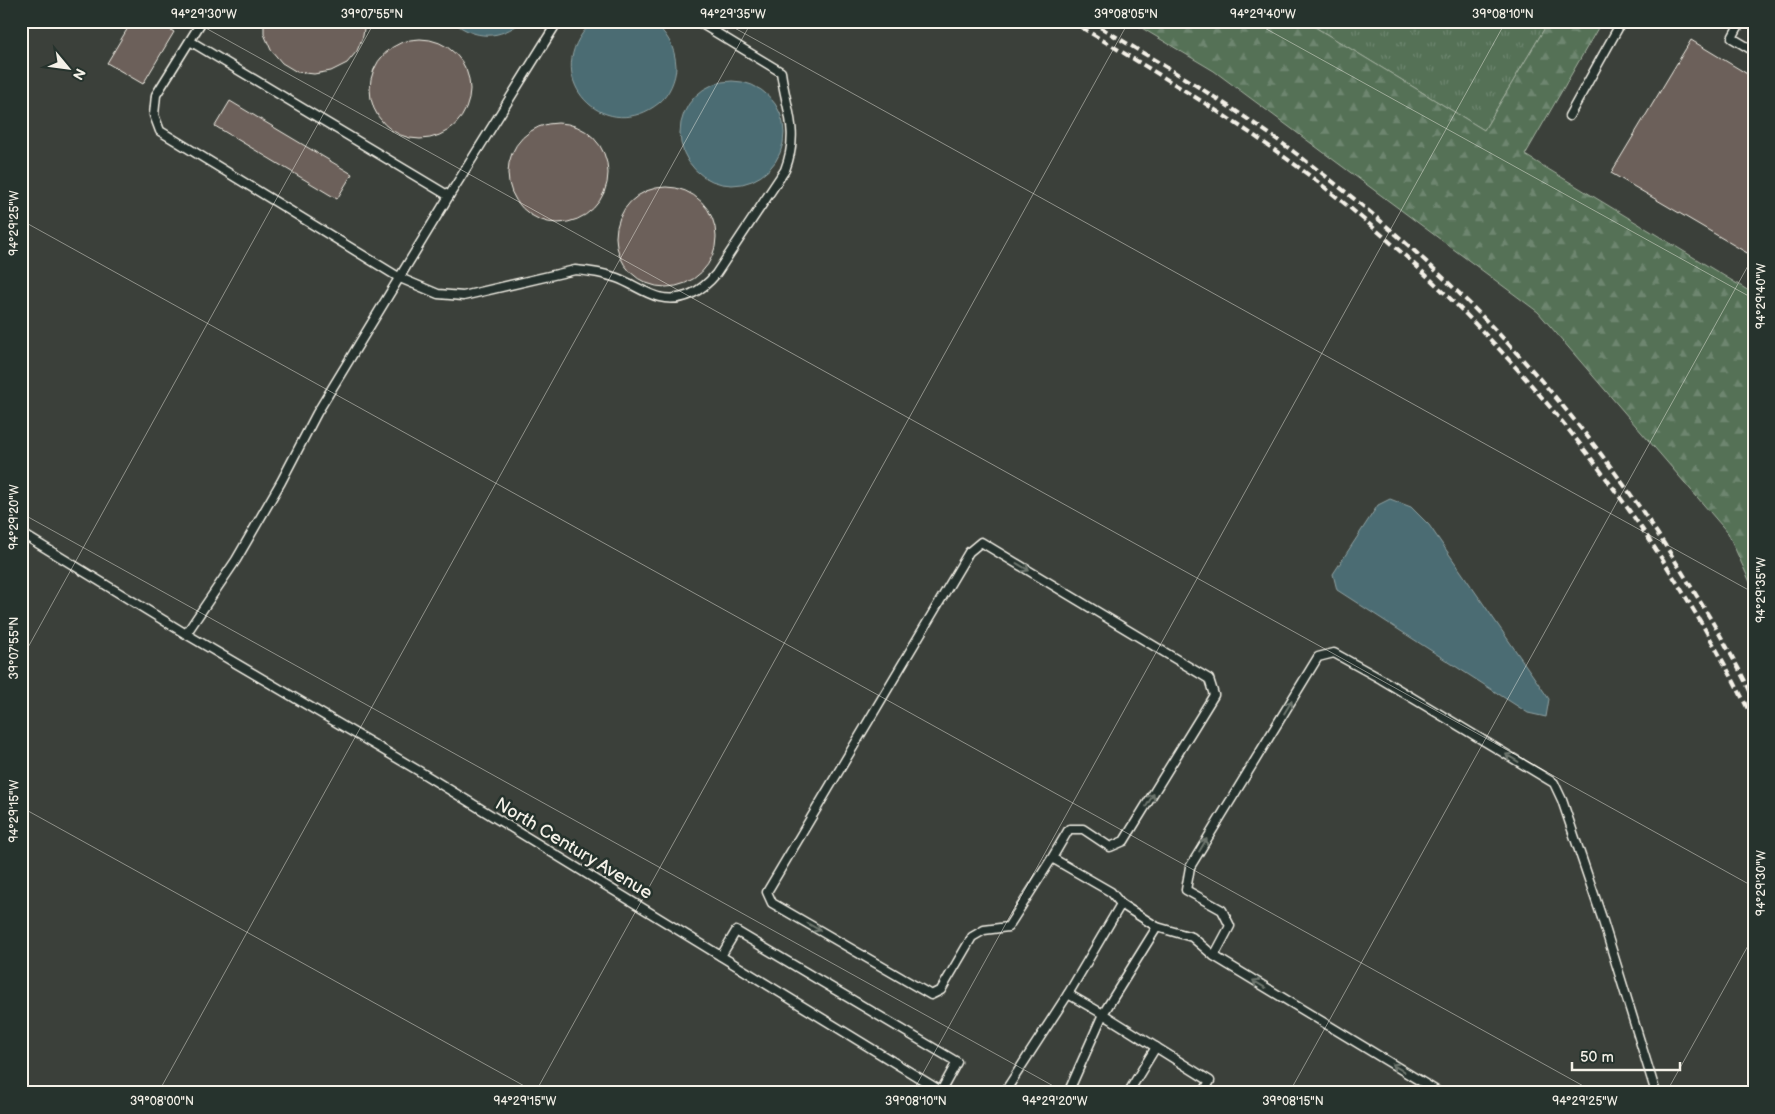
<svg xmlns="http://www.w3.org/2000/svg" width="1775" height="1114" font-family="'Balsamiq Sans',sans-serif">
<defs>
<pattern id="grass-tufts" width="24" height="20" patternUnits="userSpaceOnUse" patternTransform="scale(1.25)"><rect width="24" height="20" fill="#557157"/><path d="M3 7l-1-3M5 7V3M7 7l1-3M15 17l-1-3M17 17v-4M19 17l1-3" fill="none" stroke="#6e866f"/></pattern>
<pattern id="forest-firs" width="22" height="20" patternUnits="userSpaceOnUse" patternTransform="scale(1.25)"><rect width="22" height="20" fill="#557157"/><path d="M5 1l3.5 6h-7zM16 11l3.5 6h-7z" fill="#6e866f"/></pattern>
</defs>
<rect width="100%" height="100%" fill="#3b403a"/>
<filter id="ink" filterUnits="userSpaceOnUse"><feTurbulence type="fractalNoise" baseFrequency=".02" numOctaves="2"/><feDisplacementMap in="SourceGraphic" scale="10" xChannelSelector="R" yChannelSelector="G"/><feConvolveMatrix kernelMatrix="1 2 1 2 8 2 1 2 1" color-interpolation-filters="sRGB"/></filter>
<g filter="url(#ink)">
<path fill="url(#grass-tufts)" stroke="#a4b1a0" d="M1305,21H1549L1484,130Z"/>
<path fill="url(#forest-firs)" stroke="#a4b1a0" d="M1130,21H1305L1484,130L1549,21H1602L1525,155L1754,294V591L1728,533L1538,312L1214,71Z"/>
<g fill="#4c6c73" stroke="#8fa1a2">
<path d="M452,21H523C499,40 475,40 452,21Z"/>
<path d="M596,21H651C667,32 675,47 676,66C676,79 669,95 659,103C608,144 546,85 582,34C585,29 591,25 596,21Z"/>
<circle cx="732" cy="133" r="52"/>
<path d="M1390,499L1411,507L1429,525L1549,699L1546,717L1528,713L1337,590L1333,574L1378,505Z"/>
</g>
<g fill="#6c605a" stroke="#f4f1e8">
<path d="M132,21H157L174,32L143,84L107,63Z"/>
<path d="M264,21H365L363,36L357,51L347,63L331,71L314,74L297,72L282,63L271,50L264,34Z"/>
<circle cx="420" cy="89" r="50"/>
<path d="M1691,40L1754,78V257L1611,173Z"/>
<path d="M230,101L352,174L337,199L215,126Z"/>
<circle cx="558" cy="173" r="50"/>
<circle cx="666" cy="237" r="50"/>
</g>
<g fill="none" stroke-linecap="round" stroke-linejoin="round">
<g stroke="#f4f1e8" stroke-width="11">
<g id="service">
<path d="M202,21L156,95L154,115L160,131L400,278L438,294L463,296L575,270C589,271 603,273 617,278C631,283 644,293 659,297C682,303 702,291 716,274L785,170C800,131 786,110 781,72L697,21"/>
<path d="M1741,21L1732,38L1754,51"/>
<path d="M190,41L449,196"/>
<path d="M1569,116L1622,21"/>
<path d="M21,533L186,634L419,771L944,1093"/>
<path d="M186,634L236,560L281,482L317,413L449,196L558,21"/>
<path d="M1052,858L1069,829H1083L1110,847L1124,841L1214,695L1209,679L981,542L969,552L767,892L772,903L931,995L941,990L972,937L984,930L1008,927L1052,858L1111,892L1121,904"/>
<path d="M1157,927L1192,937L1214,956L1440,1093"/>
<path d="M721,956L736,931L957,1062L941,1091"/>
<path d="M1214,956L1230,926L1222,910L1186,890L1190,867L1318,657L1334,653L1381,679L1554,783L1562,800L1602,918L1656,1093"/>
<path d="M1068,994L1121,904L1157,927L1103,1014L1210,1081L1203,1093"/>
<path d="M1004,1093L1068,994L1103,1014L1068,1093"/>
<path d="M1128,1093L1156,1047"/>
</g>
</g>
<use href="#service" stroke="#26332d" stroke-width="8"/>
<g stroke="#f4f1e8" stroke-width="4" stroke-dasharray="8 4" stroke-linecap="butt">
<path d="M1071,21C1153,71 1237,120 1314,179C1463,295 1589,437 1687,599C1711,639 1734,679 1754,722"/>
<path d="M1090,21C1159,63 1229,103 1294,152C1453,270 1588,416 1690,585C1713,622 1735,660 1754,699"/>
</g>
</g>
<defs><path id="oneway-shaft" d="M-6 0H5M1.5-3L5.5 0L1.5 3" fill="none" stroke-width="1.6" stroke-linecap="round" stroke-linejoin="round" transform="scale(1.25)"/></defs>
<g stroke="#6e766e">
<use href="#oneway-shaft" transform="translate(1023 567) rotate(31)"/>
<use href="#oneway-shaft" transform="translate(1288 707) rotate(-59)"/>
<use href="#oneway-shaft" transform="translate(1512 758) rotate(-149)"/>
<use href="#oneway-shaft" transform="translate(1150 800) rotate(-59)"/>
<use href="#oneway-shaft" transform="translate(1203 845) rotate(-59)"/>
<use href="#oneway-shaft" transform="translate(814 927) rotate(30)"/>
<use href="#oneway-shaft" transform="translate(1259 984) rotate(-149)"/>
<use href="#oneway-shaft" transform="translate(1398 1068) rotate(-149)"/>
</g>
</g>
<path fill="none" stroke="#f4f1e8" stroke-width="1" stroke-opacity="0.45" d="M193,21L1754,887M722,21L1754,593M1252,21L1754,299M21,220L1596,1093M21,513L1066,1093M21,660L375,21M21,807L537,1093M158,1093L752,21M535,1093L1129,21M912,1093L1506,21M1289,1093L1754,255M1666,1093L1754,935"/>
<g text-anchor="middle" stroke-width="5" stroke-linejoin="round" paint-order="stroke">
<g font-size="18" fill="#f4f1e8" stroke="#26332d">
<text transform="translate(574 848) rotate(31)" y="6">North Century Avenue</text>
</g>
</g>
<rect width="1775" height="1114" fill="none" stroke="#26332d" stroke-width="55"/>
<g transform="translate(68 68) rotate(119)" stroke="#26332d" stroke-width="4" paint-order="stroke">
<path d="M0-4L9 19L0 12L-9 19Z" fill="#f4f1e8"/>
<text y="-8" font-size="14" font-weight="bold" text-anchor="middle" fill="#f4f1e8">N</text>
</g>
<path d="M1572 1062v8h108v-8" fill="none" stroke="#f4f1e8" stroke-width="2.5"/>
<text x="1580" y="1062" font-size="15" fill="#f4f1e8" stroke="#26332d" stroke-width="4" paint-order="stroke">50 m</text>
<rect x="28" y="28" width="1720" height="1058" fill="none" stroke="#f4f1e8" stroke-width="2"/>
<g font-size="12" text-anchor="middle" fill="#f4f1e8">
<text x="204" y="18">94°29'30"W</text>
<text x="372" y="18">39°07'55"N</text>
<text x="733" y="18">94°29'35"W</text>
<text x="1126" y="18">39°08'05"N</text>
<text x="1263" y="18">94°29'40"W</text>
<text x="1503" y="18">39°08'10"N</text>
<text transform="translate(14 223) rotate(-90)" y="4">94°29'25"W</text>
<text transform="translate(1761 296) rotate(-90)" y="4">94°29'40"W</text>
<text transform="translate(14 517) rotate(-90)" y="4">94°29'20"W</text>
<text transform="translate(1761 590) rotate(-90)" y="4">94°29'35"W</text>
<text transform="translate(14 648) rotate(-90)" y="4">39°07'55"N</text>
<text transform="translate(14 811) rotate(-90)" y="4">94°29'15"W</text>
<text transform="translate(1761 883) rotate(-90)" y="4">94°29'30"W</text>
<text x="162" y="1105">39°08'00"N</text>
<text x="525" y="1105">94°29'15"W</text>
<text x="916" y="1105">39°08'10"N</text>
<text x="1055" y="1105">94°29'20"W</text>
<text x="1293" y="1105">39°08'15"N</text>
<text x="1585" y="1105">94°29'25"W</text>
</g>
</svg>
